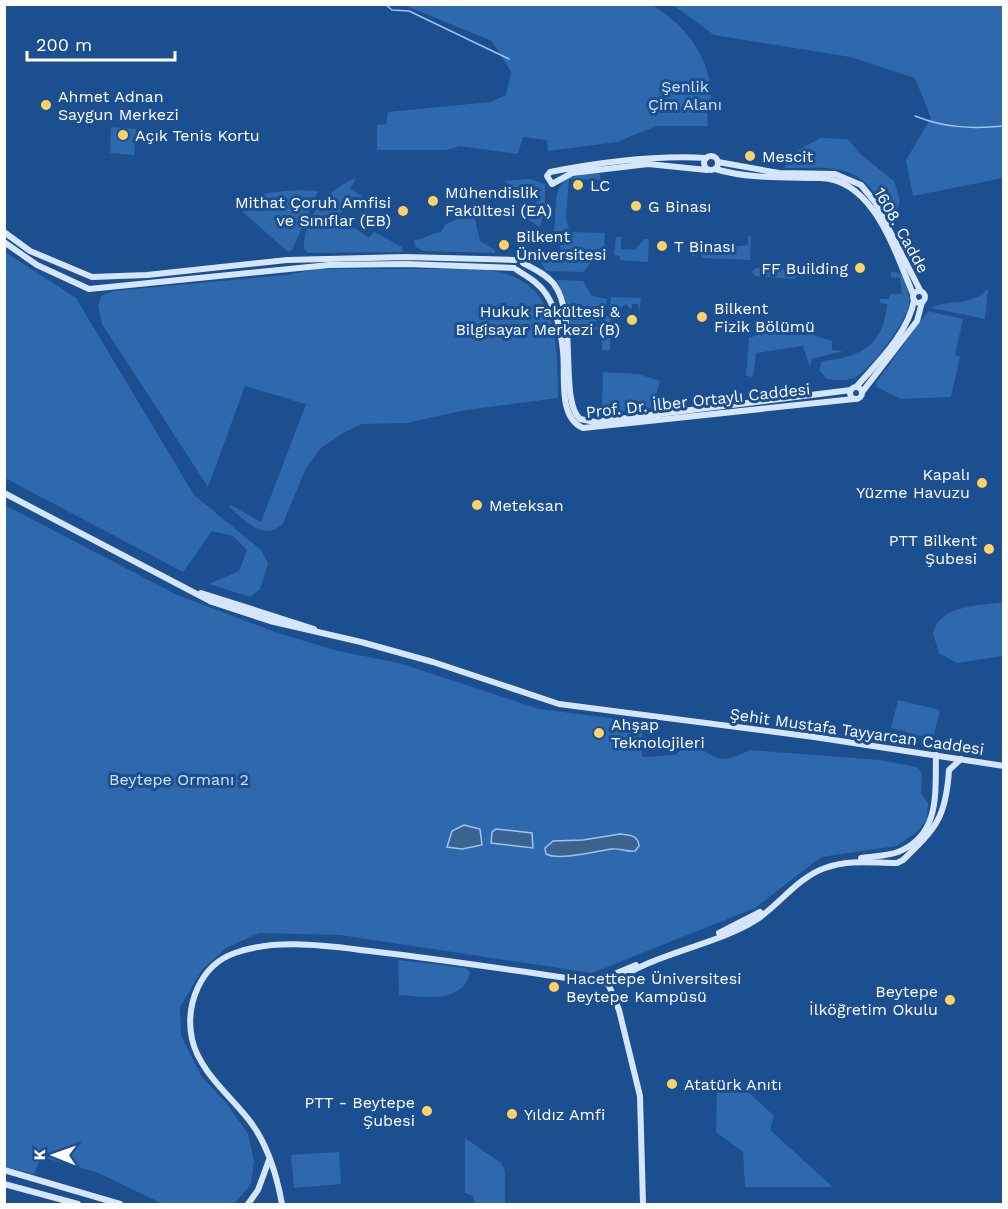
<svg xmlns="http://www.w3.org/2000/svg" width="1008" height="1209" font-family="'Work Sans',sans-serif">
<rect width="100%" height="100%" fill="#1b4f8f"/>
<g fill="#2e69ad">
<path d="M404,5H652C691,29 716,65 710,112H707L708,126H656L617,142L548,151L547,140L523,137L518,154L460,146L447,150H377V125L386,124L388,112L491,102L506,95L511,72L492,41Z"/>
<path d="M673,5H1003V178L913,196L906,160L931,118L915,78L850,57L714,35Z"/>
<path d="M111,127L136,129L134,155L110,153Z"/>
<path d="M820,138L848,139L860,154L894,181L900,201L893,225C865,165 847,167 785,168L789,155Z"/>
<path d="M599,173L601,180L569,179L566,218L569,229L554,233C559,190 548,176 599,173Z"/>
<path d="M356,178L350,189L362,196L355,207L348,203L338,217L369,238L374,232L402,247L403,252L308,253L304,249C303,217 328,189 356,178Z"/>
<path d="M530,179L545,184V204L540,227L527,219L537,201L504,181Z"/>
<path d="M299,190L318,191L292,250L288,252L242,211C242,191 284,192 299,190Z"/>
<path d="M462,209L474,215L480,241L495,250V253L422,251L415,246L414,240C424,240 430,233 441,232L446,224L456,220Z"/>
<path d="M572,232L605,233L604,253L562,251L558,241H550L552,238Z"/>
<path d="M748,236H751L750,260L703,258L699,253L692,257V245L742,246L748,244Z"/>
<path d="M616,237H621V249L635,250L644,239H649L648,262L620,260V256L614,255Z"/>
<path d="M5,252L76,298L194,495L262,551L268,564L260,589L250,597L209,584L239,571L247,550L233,536L212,531L183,572L5,478Z"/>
<path d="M543,255L549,260L591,262L583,272L546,271L541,263Z"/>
<path d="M755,268L795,270L798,276L794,279L755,276L752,272Z"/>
<path d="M317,269H479C557,274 558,334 558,398L466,410L407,423L362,424L343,433L321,448L306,468L283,523C265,543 245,520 229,507L231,505L261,522L306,404L245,386L208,487L102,324L98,306L101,296L114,291L286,275Z"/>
<path d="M891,272L901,273C905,282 910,294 909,304C908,320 869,372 854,378C845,381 836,380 827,379L819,370L822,361C860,358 884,345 887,304L880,303V299H889L890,294H902L900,278L891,277Z"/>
<path d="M557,280L583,281L592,296L607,299L605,313L587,329H571L568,306Z"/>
<path d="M988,289L985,319L931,308C952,298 968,308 988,289Z"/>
<path d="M611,297L641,298L639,313L638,304H632L631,310L626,304L614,311L610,321L614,323L611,324L610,350H602V330L594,329L609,314Z"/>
<path d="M928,311L963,319L955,355L960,357L951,397L901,399L877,387L876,383Z"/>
<path d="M763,333L813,335L832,341V350L843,351L812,359L810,367L803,346L756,353L753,377L746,376L749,338Z"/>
<path d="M603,372L638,374L660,381L652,408L588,415L584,413L602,406Z"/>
<path d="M5,505L177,595L278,633L338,651L399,663L539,709L642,722V757L675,755L689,743H695C717,762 724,763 750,750L880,760L917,767L922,773L921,793L928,803L927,819L917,832L896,846L821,857L755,908L592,973L340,935L259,933L226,948L202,970L180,1007L181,1035L191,1056L202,1077L227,1104L248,1134L254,1161L251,1184L234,1204H163L96,1172L41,1157L34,1174L5,1167Z"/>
<path d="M1003,602V656L957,663L939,653L933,633C941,604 979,606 1003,602Z"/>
<path d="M898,700L940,710L933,739L891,728Z"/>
<path d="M398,960L465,968L470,972C464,1004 423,997 399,995Z"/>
<path d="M717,1086H742L774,1116L770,1130L833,1187H745L743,1152L716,1132Z"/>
<path d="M465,1138L501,1163L505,1170V1204H474V1196L465,1193Z"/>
<path d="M339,1152L341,1184L294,1188L291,1155Z"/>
</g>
<g fill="#3c6290" stroke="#9cc4f0" stroke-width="1.5">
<path d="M464,825L480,829L482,845L462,849L447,847L452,831Z"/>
<path d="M496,829L532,833L533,848L491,843L492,832Z"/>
<path d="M620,834C630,835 638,835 639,846L635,851C627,852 619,848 612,849C597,851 559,861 546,854L545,848L553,841L583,840Z"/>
</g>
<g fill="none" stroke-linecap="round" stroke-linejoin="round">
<g stroke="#9cc4f0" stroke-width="1.5">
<path d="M385,4L392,10L409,11L509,59"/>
<path d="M915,116C945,128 972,129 1004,126"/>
</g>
<g stroke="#d6e6fa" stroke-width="6">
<circle cx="711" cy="163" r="7"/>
<path d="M706,158C653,155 601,162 550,172L547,176L552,184L572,173L648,164L707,170"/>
<path d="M718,162L779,173L835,174L861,185L875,202L920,290"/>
<path d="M715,169C749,179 786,177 821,178C874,180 895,252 913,294"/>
<path d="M4,232L30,251L92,277L147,275L287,260L406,257L515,260"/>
<path d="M4,242L37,265L89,289L329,265L406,264L514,268"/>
<path d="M523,263C534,269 546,274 554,284C578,316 559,401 580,419L595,422L851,390"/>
<path d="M517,270C528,277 539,283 546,294C557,310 561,332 563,351C566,374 557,417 583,428L854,399"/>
<circle cx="919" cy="297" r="6"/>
<path d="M857,386C878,362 909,332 914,300"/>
<circle cx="856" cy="393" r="6"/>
<path d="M863,391L917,321L922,302"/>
<path d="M4,493L212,602L270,621L361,642L433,662L559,704L814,737L1004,766"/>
<path d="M201,593L314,629"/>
<path d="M861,858C873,856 888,856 898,852C941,835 935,792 936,755"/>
<path d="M719,933L760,912"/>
<path d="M608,983L612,975L636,965"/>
<path d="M608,983L619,1010L640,1096L643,1204"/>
<path d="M4,1170L120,1204"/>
<path d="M4,1184L78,1204"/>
<path d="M248,1204L258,1190L269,1160"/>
<path d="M282,1204C277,1176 269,1148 252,1124C233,1098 199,1072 192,1039C185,1005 200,965 235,953C276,938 327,946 370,951C420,957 470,964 519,971C550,975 583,982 614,983C649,954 715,946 756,920C779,905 797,878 825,868C849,859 872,863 897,863L903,860C936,828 946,818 949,770L961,759"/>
</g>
</g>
<g fill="#ffd166" stroke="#1b4f8f" stroke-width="2">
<circle cx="46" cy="105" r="6"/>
<circle cx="123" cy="135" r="6"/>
<circle cx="750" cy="156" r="6"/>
<circle cx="578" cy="185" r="6"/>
<circle cx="433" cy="201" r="6"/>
<circle cx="636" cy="206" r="6"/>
<circle cx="403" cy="211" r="6"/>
<circle cx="504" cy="245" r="6"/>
<circle cx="662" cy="246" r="6"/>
<circle cx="860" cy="268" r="6"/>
<circle cx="702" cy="317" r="6"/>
<circle cx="632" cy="320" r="6"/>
<circle cx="982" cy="483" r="6"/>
<circle cx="477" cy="505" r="6"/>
<circle cx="989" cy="549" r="6"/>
<circle cx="599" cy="733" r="6"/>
<circle cx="554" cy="987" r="6"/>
<circle cx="950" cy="1000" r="6"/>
<circle cx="672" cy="1084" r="6"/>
<circle cx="427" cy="1111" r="6"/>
<circle cx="512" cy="1114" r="6"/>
</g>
<g text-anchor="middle" stroke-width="6" stroke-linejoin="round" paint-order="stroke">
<g font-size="16" fill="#cfe3fa" stroke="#1b4f8f">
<text x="685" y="92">Şenlik<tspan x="685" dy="18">Çim Alanı</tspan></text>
<text x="179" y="785">Beytepe Ormanı 2</text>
</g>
<g font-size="16" fill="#fff" stroke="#1b4f8f" text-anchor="start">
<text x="58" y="102">Ahmet Adnan<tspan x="58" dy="18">Saygun Merkezi</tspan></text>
<text x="135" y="141">Açık Tenis Kortu</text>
<text x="762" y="162">Mescit</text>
<text x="590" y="191">LC</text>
<text x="445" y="198">Mühendislik<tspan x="445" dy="18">Fakültesi (EA)</tspan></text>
<text x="391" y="208" text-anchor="end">Mithat Çoruh Amfisi<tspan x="391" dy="18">ve Sınıflar (EB)</tspan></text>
<text x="648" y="212">G Binası</text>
<text x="516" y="242">Bilkent<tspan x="516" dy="18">Üniversitesi</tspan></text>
<text x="674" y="252">T Binası</text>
<text x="848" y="274" text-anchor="end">FF Building</text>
<text x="714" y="314">Bilkent<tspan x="714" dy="18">Fizik Bölümü</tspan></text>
<text x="620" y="317" text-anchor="end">Hukuk Fakültesi &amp;<tspan x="620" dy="18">Bilgisayar Merkezi (B)</tspan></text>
<text x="970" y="480" text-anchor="end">Kapalı<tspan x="970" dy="18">Yüzme Havuzu</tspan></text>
<text x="489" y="511">Meteksan</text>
<text x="977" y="546" text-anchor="end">PTT Bilkent<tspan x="977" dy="18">Şubesi</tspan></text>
<text x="611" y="730">Ahşap<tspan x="611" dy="18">Teknolojileri</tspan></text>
<text x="566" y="984">Hacettepe Üniversitesi<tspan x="566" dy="18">Beytepe Kampüsü</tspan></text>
<text x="938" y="997" text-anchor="end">Beytepe<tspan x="938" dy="18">İlköğretim Okulu</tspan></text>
<text x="684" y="1090">Atatürk Anıtı</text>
<text x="415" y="1108" text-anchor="end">PTT - Beytepe<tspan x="415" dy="18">Şubesi</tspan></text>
<text x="524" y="1120">Yıldız Amfi</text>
</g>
<g font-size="16" fill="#fff" stroke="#1b4f8f">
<text transform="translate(902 230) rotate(61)" y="6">1608. Cadde</text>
<text transform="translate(698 400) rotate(-6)" y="6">Prof. Dr. İlber Ortaylı Caddesi</text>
<text transform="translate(857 731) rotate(8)" y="6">Şehit Mustafa Tayyarcan Caddesi</text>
</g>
</g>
<rect width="1008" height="1209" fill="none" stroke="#ffffff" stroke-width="12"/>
<g transform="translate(54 1155) rotate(271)" stroke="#1b4f8f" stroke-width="4.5" paint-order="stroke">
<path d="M0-4.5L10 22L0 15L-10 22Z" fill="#ffffff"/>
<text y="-9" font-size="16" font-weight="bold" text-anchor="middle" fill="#ffffff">K</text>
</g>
<path d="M27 51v9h148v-9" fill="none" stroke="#ffffff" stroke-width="3"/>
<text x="36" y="51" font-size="18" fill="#ffffff" stroke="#1b4f8f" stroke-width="4.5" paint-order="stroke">200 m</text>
</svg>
